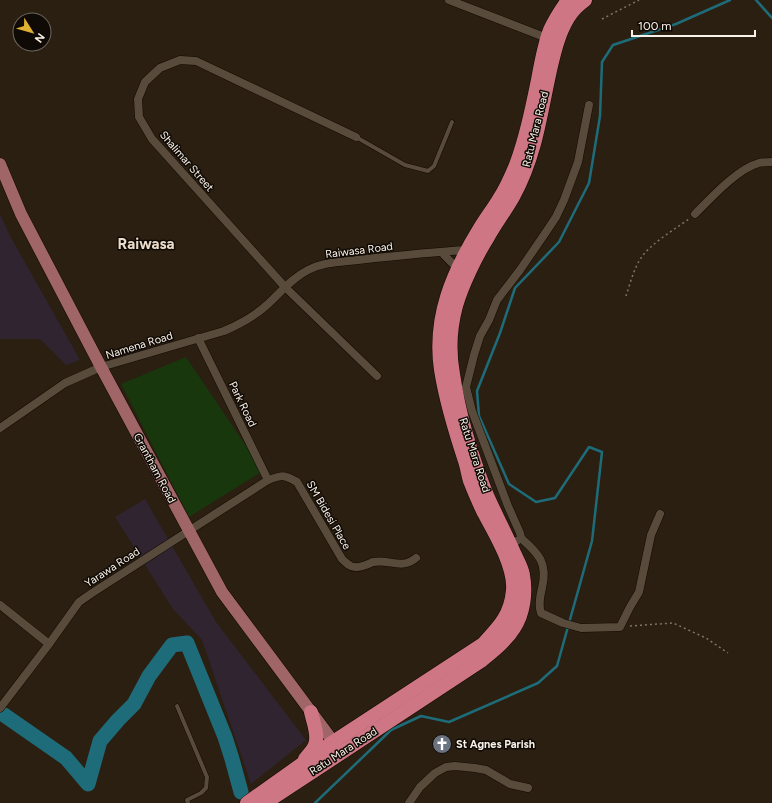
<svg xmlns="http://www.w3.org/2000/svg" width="772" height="803" font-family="Figtree,sans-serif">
<rect width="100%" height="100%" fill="#2b1f11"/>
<g fill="#312431">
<path d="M0,214L10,236L80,360L66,365L40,339H0Z"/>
<path d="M145,499L216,622L306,740L251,784L202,640L173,609L115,517Z"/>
</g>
<path fill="#18370d" d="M186,357L263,471L189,517L121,384Z"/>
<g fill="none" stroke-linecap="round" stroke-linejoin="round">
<g stroke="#1e6c79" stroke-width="2.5">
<path d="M756,0L772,18"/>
<path d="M315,803L391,730L421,716L449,722L538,683L557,666L592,541L602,452L589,447L555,498L536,502L509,484L479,416L477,391L500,333L515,288L559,242L589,183L600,116L602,62L613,45L676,24L730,0"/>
</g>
<path stroke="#1e6c79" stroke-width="15" d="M4,715L66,758L88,784L100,741L118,720L134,704L149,676L172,645L187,643L225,737L232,759L241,792"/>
<g stroke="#130901" stroke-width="5">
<g id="lane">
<path d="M356,137L405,165L428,171L434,166L452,122"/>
<path d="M177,706L207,777L206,788L201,793L187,800L188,803"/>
</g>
</g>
<g stroke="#130901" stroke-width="9">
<g id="street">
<path d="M449,0L547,38"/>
<path d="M356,137L196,61L180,60L160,68L145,82L138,99L139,117L152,139L285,287L377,376"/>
<path d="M695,214C711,198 737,169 759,163C763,162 768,162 772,162"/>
<path d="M443,252L444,255L457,268"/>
<path d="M198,338L268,480"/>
<path d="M0,428L65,383L101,367L224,331C240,324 256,315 268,304C281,292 292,278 308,270C323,262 341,262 358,260C394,256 431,252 467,250"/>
<path d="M521,538C539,554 548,563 542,588C540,596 538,605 541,613L563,623L581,628L620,627L630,607L639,592L651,535L660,514"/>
<path d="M511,545L521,538L520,533L508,506L472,411L466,387L474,355L480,336L489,320L497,300L520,270L546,232L556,217L564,200L578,162L589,105"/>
<path d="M0,605L49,644"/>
<path d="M0,708L49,644L79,602L92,593L268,480C282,475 284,474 297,482L342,559C346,563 350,567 355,567C361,568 368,564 373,562C390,559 401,570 416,558"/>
<path d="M409,803L420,787L435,773L446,767L455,766L475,768L486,770L510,784L528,788"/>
</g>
</g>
<g stroke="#130901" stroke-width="13">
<path id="primary" d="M0,164L21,214L101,367L222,592L338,748"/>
</g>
<g stroke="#130901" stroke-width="15">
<g id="highway">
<path d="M305,759C308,755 313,750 315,745C319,735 313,722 311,712"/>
<path d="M247,803L333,742L483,644C499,627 511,615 513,590C515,567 495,533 484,513C479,503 474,491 470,481C468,474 467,467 465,461C455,431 446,401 441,370C433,317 453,272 480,228C486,218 493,209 499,199C506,189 511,177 516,165C526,138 532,109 538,80C541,63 544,46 550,30C555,19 561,10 568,0"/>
<path d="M265,803L481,661C493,651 506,641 514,628C524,613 526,592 523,575C522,568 518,561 515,555C506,534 495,514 486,493C471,455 459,415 453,374C449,352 450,328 456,306C462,285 476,256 488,237C495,224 505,211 513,197C522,181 529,162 534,144C541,118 545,92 551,66C555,49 559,33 568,18C572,11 578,5 585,0"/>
</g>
</g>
<g stroke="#7f7468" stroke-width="1.5" stroke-dasharray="2 3" stroke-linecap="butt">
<path d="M602,19L639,0"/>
<path d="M626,296C630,284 634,268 641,258C650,244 675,229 689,219"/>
<path d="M630,626L673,623L706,638L728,653"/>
</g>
<use href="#lane" stroke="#584b3c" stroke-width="4"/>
<use href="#street" stroke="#584b3c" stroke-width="8"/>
<use href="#primary" stroke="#9f6567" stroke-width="12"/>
<use href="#highway" stroke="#ce7684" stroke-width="14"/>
</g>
<defs>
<g id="church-disc" transform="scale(1)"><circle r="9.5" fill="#6b7280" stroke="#0f0a05"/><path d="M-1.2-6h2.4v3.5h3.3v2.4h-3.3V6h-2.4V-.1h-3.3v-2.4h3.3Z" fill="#fff"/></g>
</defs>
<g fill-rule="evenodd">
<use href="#church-disc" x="442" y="744"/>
</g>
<g text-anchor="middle" stroke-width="3" stroke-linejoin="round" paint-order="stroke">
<g font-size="11" fill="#faf2e9" stroke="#0f0a05">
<text transform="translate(535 129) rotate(-76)" y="4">Ratu Mara Road</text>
<text transform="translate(187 161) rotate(49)" y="4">Shalimar Street</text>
<text transform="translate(359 250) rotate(-7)" y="4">Raiwasa Road</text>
<text transform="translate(139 345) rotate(-17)" y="4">Namena Road</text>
<text transform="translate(243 404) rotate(64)" y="4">Park Road</text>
<text transform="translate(475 455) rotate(72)" y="4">Ratu Mara Road</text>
<text transform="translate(155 468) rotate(62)" y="4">Grantham Road</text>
<text transform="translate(329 515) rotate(60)" y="4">SM Bidesi Place</text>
<text transform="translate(112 567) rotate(-33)" y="4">Yarawa Road</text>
<text transform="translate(343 751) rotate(-33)" y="4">Ratu Mara Road</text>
</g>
<g font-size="11" font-weight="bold" fill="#faf2e9" stroke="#0f0a05" text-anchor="start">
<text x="456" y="748">St Agnes Parish</text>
</g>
<g font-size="15" font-weight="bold" fill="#ebdcc9" stroke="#0f0a05">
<text x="146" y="249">Raiwasa</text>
</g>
</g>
<g transform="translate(32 32) rotate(127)"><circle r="19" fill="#0f0a05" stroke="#6d6760"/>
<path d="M0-3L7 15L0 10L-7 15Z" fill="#deb133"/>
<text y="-6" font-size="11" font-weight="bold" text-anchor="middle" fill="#faf2e9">N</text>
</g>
<path d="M632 30v6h123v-6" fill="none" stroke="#faf2e9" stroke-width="2"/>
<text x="638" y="30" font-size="12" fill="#faf2e9" stroke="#0f0a05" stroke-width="3" paint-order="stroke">100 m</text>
</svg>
